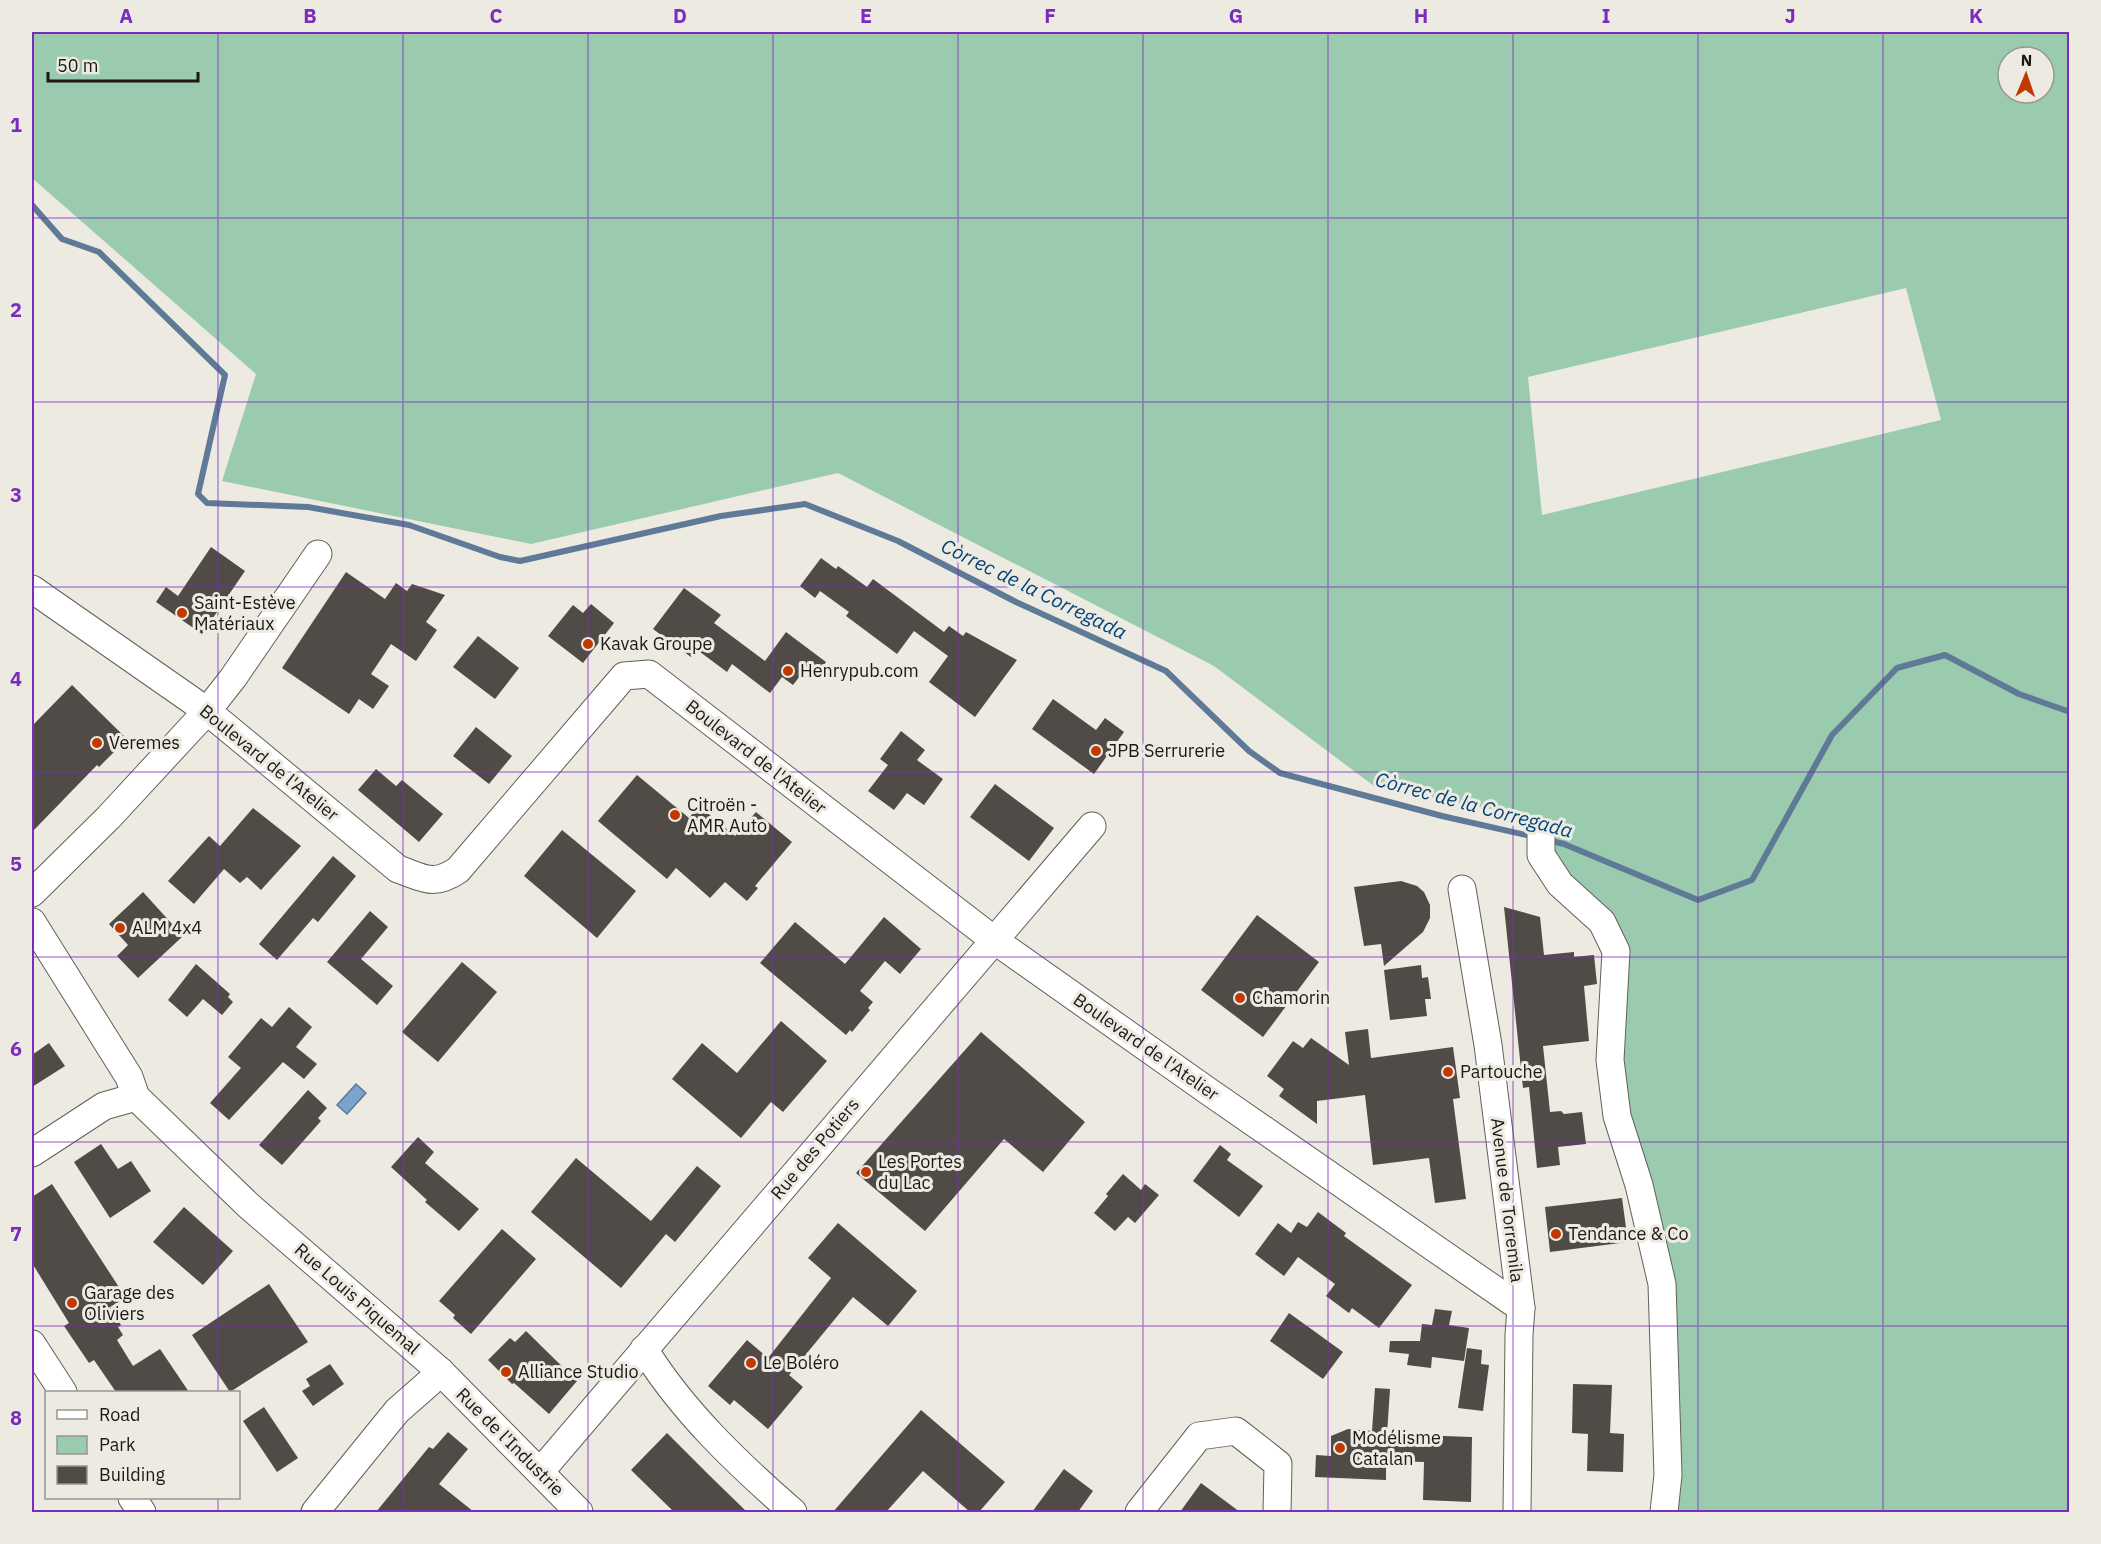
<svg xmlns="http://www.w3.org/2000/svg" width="2101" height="1544" font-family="'IBM Plex Sans',sans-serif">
<rect width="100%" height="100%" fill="#edeae2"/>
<path fill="#9bcbae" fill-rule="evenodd" d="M32,32H2069V1512H1672L1671,1264L1652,1179L1622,1108L1625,969L1550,854L1546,820L1374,786L1214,666L838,473L531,544L222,481L256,374L32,178ZM2008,57H2044V93H2008ZM1906,288L1941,420L1542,515L1528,377Z"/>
<path fill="#7ba3cd" stroke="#5e7a96" stroke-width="1.5" d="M356,1084L366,1093L347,1114L337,1105Z"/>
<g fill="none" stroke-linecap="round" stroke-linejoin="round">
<g stroke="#5e7a96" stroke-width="6">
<path d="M32,205L62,239L99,252L225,375L198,494L207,503L308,507L409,525L500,557L520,561L721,516L805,504L898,541L1016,602L1166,671L1249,751L1280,773L1442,816L1535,837"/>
<path d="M1547,840L1564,844L1698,900L1752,880L1832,735L1897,668L1945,655L2019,694L2070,712"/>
</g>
</g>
<g fill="#514b47">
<path d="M211,547L245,571L202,634L156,602L166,587L178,596Z"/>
<path d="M821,558L836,569L838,566L867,587L873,579L944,632L949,626L963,636L966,632L1017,660L975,717L929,682L948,656L914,631L897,654L846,616L849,612L820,591L815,598L800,586Z"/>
<path d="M346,572L385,599L396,583L407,591L412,584L445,595L426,622L437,630L416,661L391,644L371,674L389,686L373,709L359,699L349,714L282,668Z"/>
<path d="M684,588L721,615L714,623L765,661L786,632L826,662L817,674L807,667L793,685L782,677L770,693L732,664L727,672L696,649L691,657L653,629Z"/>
<path d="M591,604L614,623L583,663L548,636L573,605L583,613Z"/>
<path d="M478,636L519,668L495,699L453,667Z"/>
<path d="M72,685L127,739L99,767L97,765L32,832V726Z"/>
<path d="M1053,699L1096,730L1105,718L1124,732L1094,774L1032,729Z"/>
<path d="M476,727L512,756L489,784L453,756Z"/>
<path d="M901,731L925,750L917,760L943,779L924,805L907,793L894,810L868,791L888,765L880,759Z"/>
<path d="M376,769L396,786L402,780L443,814L419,842L358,790Z"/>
<path d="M637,775L689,818L699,806L735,836L756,812L792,842L755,886L758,888L747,901L725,882L710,898L676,868L667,879L598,821Z"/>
<path d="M995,784L1054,828L1029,861L970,817Z"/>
<path d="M253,808L301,846L261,890L247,877L240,883L224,869L194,904L168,881L209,836L220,846Z"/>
<path d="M562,830L636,891L597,938L524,876Z"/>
<path d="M333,856L356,876L318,922L313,918L277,960L259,944Z"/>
<path d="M1401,881L1417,886L1424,892L1430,905V918L1423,932L1384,966L1381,944L1364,946L1354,887Z"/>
<path d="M143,892L183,936L138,978L117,956L128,945L109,924Z"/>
<path d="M1504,907L1540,917L1544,955L1574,952V957L1594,955L1597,984L1584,986L1589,1041L1543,1046L1550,1112L1561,1111L1564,1114L1582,1112L1586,1144L1558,1147L1560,1165L1537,1168L1529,1087L1523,1088Z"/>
<path d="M370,911L388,927L361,959L393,986L377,1005L327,962Z"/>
<path d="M1257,915L1319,962L1263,1037L1201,990Z"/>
<path d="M884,917L921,949L900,974L885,961L860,991L873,1002L868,1008L870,1010L852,1032L850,1030L846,1035L760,963L795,922L845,964Z"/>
<path d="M462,962L497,992L438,1062L402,1032Z"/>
<path d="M196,964L230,994L228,997L233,1002L222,1015L203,999L187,1017L168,1000Z"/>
<path d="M1421,965L1422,978L1428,977L1431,999H1425L1427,1016L1390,1020L1384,970Z"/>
<path d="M289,1007L312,1027L296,1047L317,1064L304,1079L283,1062L229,1120L210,1103L241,1068L228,1057L261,1018L272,1027Z"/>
<path d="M781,1021L827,1061L783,1112L771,1102L741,1138L672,1079L702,1043L737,1073Z"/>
<path d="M1368,1029L1371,1058L1453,1047L1460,1098L1453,1099L1466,1199L1435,1203L1429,1158L1373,1165L1365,1095L1317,1101V1124L1279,1096L1284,1089L1267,1076L1293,1041L1303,1048L1311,1038L1349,1065L1345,1032Z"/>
<path d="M981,1032L1085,1122L1043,1172L1004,1139L925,1231L856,1173Z"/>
<path d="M49,1043L65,1066L32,1087V1055Z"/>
<path d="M308,1090L327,1108L318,1118L321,1121L282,1165L259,1145Z"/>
<path d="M418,1137L434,1152L425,1163L479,1209L459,1231L425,1202L427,1200L391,1167Z"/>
<path d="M101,1144L118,1169L131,1161L151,1191L110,1218L74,1162Z"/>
<path d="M1220,1145L1231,1154L1227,1160L1263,1186L1239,1217L1193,1181Z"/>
<path d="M576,1158L651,1221L697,1166L721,1186L675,1242L666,1234L621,1288L531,1212Z"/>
<path d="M1123,1174L1141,1190L1145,1184L1159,1195L1135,1223L1128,1217L1115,1231L1094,1213L1108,1196L1106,1194Z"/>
<path d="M52,1184L126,1298L110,1307L121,1325L118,1327L123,1335L117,1340L133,1366L160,1349L189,1392H116L94,1360L89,1363L64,1326L69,1323L32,1263V1197Z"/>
<path d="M1622,1198L1628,1242L1550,1252L1545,1207Z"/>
<path d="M184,1207L233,1251L203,1285L153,1242Z"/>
<path d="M1318,1212L1346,1233L1344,1236L1412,1285L1379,1328L1352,1308L1349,1313L1326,1296L1335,1284L1298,1257L1284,1276L1255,1254L1278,1223L1291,1233L1298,1222L1307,1227Z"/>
<path d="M838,1223L917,1291L888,1326L853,1297L789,1375L803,1387L768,1429L734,1400L730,1405L708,1386L747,1340L768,1358L831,1278L808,1258Z"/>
<path d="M502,1229L536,1259L471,1334L453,1318L455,1315L439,1301Z"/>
<path d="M269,1284L308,1342L230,1392L192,1335Z"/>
<path d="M1435,1309L1452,1311L1449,1325L1469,1328L1464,1361L1432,1357L1431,1368L1407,1365L1409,1354L1389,1352L1390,1341H1420L1422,1324L1432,1325Z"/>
<path d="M1289,1313L1343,1352L1323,1379L1270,1341Z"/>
<path d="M526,1331L577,1381L549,1414L514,1383L512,1384L488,1360L510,1338L515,1342Z"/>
<path d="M1467,1348L1482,1350L1481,1364L1489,1365L1483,1411L1458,1408Z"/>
<path d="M330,1364L344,1384L313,1406L302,1391L310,1386L306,1379Z"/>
<path d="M1573,1384L1612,1385L1610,1433L1624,1434L1623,1472L1587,1471L1588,1434L1572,1433Z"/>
<path d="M1375,1388L1390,1389L1387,1434L1472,1437L1471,1502L1423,1500L1424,1462L1386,1461V1480L1315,1477L1316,1455L1331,1456V1436L1348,1429L1372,1431Z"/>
<path d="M264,1407L298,1458L277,1472L243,1421Z"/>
<path d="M921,1410L1005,1482L979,1512H970L923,1471L886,1512H833Z"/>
<path d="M448,1432L468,1449L439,1484L474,1512H376L429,1447L433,1449Z"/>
<path d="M667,1433L710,1476L747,1512H674L631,1470Z"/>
<path d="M1064,1469L1093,1491L1078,1512H1032Z"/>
<path d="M1201,1483L1240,1512H1180Z"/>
</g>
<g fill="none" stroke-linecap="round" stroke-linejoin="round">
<g stroke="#626059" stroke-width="29">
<g id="minor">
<path d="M32,589L207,711L398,869C424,878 433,887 458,870L624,676L649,674L994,940L1208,1091L1521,1308"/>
<path d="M1541,831V855L1560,884L1602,922L1616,951L1610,1060L1617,1116L1639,1185L1662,1284L1668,1475L1664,1512"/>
<path d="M1462,889L1488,1045L1521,1308L1519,1335L1517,1512"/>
<path d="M32,893L109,817L207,711L233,678L318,554"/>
<path d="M32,922L129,1077L136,1097L249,1206L440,1371L430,1382L397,1411L315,1512"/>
<path d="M32,1153L104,1106L136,1097"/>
<path d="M32,1344L63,1392"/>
<path d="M644,1349C683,1412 738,1464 793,1512"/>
<path d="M440,1371L579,1512"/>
<path d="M540,1472L1092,826"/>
<path d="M132,1498L142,1512"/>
<path d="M1139,1512L1199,1436L1236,1431L1278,1464L1277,1512"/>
</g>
</g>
<use href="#minor" stroke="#fff" stroke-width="27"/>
</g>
<path fill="none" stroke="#7b2cbf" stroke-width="1.5" stroke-opacity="0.55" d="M218,32V1392M403,32V1512M588,32V1512M773,32V1512M958,32V1512M1143,32V1512M1328,32V1512M1513,32V1512M1698,32V1512M1883,32V1512M32,218H2070M32,402H2070M32,587H2070M32,772H2070M32,957H2070M32,1142H2070M32,1326H2070M218,1498V1512"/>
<g fill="#c03900" stroke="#edeae2" stroke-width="2">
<circle cx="182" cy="613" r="6"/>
<circle cx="588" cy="644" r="6"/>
<circle cx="788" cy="671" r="6"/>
<circle cx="97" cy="743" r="6"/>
<circle cx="1096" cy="751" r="6"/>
<circle cx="675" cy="815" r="6"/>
<circle cx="120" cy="928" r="6"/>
<circle cx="1240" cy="998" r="6"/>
<circle cx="1448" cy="1072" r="6"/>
<circle cx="866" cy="1172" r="6"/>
<circle cx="1556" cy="1234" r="6"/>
<circle cx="72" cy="1303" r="6"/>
<circle cx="751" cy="1363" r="6"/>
<circle cx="506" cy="1372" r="6"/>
<circle cx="1340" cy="1448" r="6"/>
</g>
<g text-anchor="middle" stroke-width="6" stroke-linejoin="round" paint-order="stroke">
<g font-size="18" fill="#1a1916" stroke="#edeae2" text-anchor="start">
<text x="194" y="609">Saint-Estève<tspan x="194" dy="21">Matériaux</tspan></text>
<text x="600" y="650">Kavak Groupe</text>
<text x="800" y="677">Henrypub.com</text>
<text x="109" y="749">Veremes</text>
<text x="1108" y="757">JPB Serrurerie</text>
<text x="687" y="811">Citroën -<tspan x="687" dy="21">AMR Auto</tspan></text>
<text x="132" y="934">ALM 4x4</text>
<text x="1252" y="1004">Chamorin</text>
<text x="1460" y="1078">Partouche</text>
<text x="878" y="1168">Les Portes<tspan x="878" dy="21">du Lac</tspan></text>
<text x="1568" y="1240">Tendance &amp; Co</text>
<text x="84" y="1299">Garage des<tspan x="84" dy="21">Oliviers</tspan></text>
<text x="763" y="1369">Le Boléro</text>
<text x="518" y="1378">Alliance Studio</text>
<text x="1352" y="1444">Modélisme<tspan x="1352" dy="21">Catalan</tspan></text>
</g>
<g font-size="18" fill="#1a1916" stroke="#edeae2">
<text transform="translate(756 757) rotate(38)" y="6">Boulevard de l'Atelier</text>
<text transform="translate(269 763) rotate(39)" y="6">Boulevard de l'Atelier</text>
<text transform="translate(1146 1047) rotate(35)" y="6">Boulevard de l'Atelier</text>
<text transform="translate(815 1149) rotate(-50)" y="6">Rue des Potiers</text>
<text transform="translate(1507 1200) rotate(83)" y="6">Avenue de Torremila</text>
<text transform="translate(357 1299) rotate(41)" y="6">Rue Louis Piquemal</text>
<text transform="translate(510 1442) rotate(45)" y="6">Rue de l'Industrie</text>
</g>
<g font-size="20" font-style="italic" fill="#024477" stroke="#edeae2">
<text transform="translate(1034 589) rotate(26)" y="7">Còrrec de la Corregada</text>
<text transform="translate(1474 805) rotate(15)" y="7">Còrrec de la Corregada</text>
</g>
</g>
<rect width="2101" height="1544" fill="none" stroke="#edeae2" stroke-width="66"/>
<rect x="45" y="1391" width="195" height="108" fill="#edeae2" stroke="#999690" stroke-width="1.5"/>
<rect x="57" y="1410" width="30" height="9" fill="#ffffff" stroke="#999690" stroke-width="1.5"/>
<text x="99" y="1421" font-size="18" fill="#1a1916">Road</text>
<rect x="57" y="1436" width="30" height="18" fill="#9bcbae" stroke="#999690" stroke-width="1.5"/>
<text x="99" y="1451" font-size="18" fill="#1a1916">Park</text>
<rect x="57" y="1466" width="30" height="18" fill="#514b47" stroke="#999690" stroke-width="1.5"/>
<text x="99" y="1481" font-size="18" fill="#1a1916">Building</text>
<g transform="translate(2026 75) rotate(2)"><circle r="28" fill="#edeae2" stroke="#999690" stroke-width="1.5"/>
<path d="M0-4.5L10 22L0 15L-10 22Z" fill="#c03900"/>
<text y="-9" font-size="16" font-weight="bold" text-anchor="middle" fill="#1a1916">N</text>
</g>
<path d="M48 72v9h150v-9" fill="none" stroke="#1a1916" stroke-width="3"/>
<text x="57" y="72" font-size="18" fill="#1a1916" stroke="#edeae2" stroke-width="4.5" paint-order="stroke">50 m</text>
<rect x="33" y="33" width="2035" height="1478" fill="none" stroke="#7b2cbf" stroke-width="2"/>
<g font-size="20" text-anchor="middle" font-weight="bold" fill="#7b2cbf">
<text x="126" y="23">A</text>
<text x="310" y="23">B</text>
<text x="496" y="23">C</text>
<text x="680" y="23">D</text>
<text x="866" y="23">E</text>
<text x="1050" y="23">F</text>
<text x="1236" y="23">G</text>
<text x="1421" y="23">H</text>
<text x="1606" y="23">I</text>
<text x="1790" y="23">J</text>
<text x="1976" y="23">K</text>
<text x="16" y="132">1</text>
<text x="16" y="317">2</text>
<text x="16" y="502">3</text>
<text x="16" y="686">4</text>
<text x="16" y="871">5</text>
<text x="16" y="1056">6</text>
<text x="16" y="1241">7</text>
<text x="16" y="1425">8</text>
</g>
</svg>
